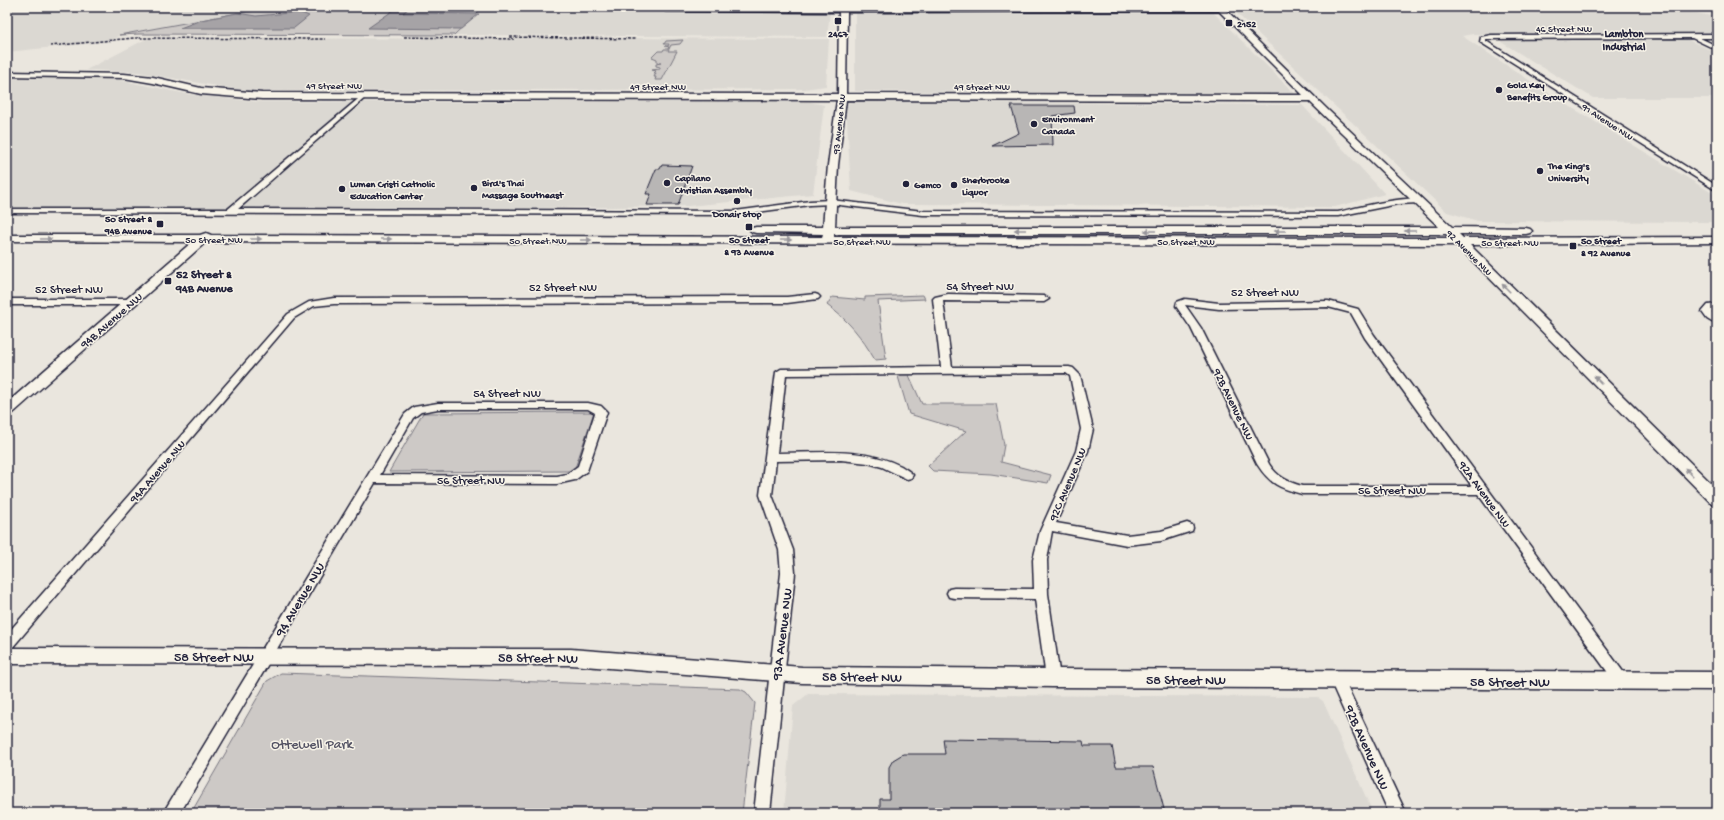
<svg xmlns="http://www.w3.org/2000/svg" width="1724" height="820" font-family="'Gochi Hand',sans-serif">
<rect width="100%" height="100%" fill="#eae6de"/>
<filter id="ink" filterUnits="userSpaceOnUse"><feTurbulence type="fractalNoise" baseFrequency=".025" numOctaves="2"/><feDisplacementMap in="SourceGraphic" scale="8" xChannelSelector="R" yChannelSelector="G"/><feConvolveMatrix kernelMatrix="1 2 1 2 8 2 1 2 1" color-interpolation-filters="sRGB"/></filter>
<g filter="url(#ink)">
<g fill="#dbd8d2">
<path d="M7,7H272L119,35L113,41L7,52Z"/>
<path d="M483,7H646L653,11L830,12L827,37L454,35Z"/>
<path d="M1230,7H1665L1717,17V32L1473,34L1462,36L1561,101L1717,196V222L1478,221L1447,212Z"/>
<path d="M1213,12L1295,94L855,91V13Z"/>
<path d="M592,38L829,39L826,86L804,89L245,91L137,72L86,70L146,39Z"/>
<path d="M1502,39H1686L1717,53V98H1593L1501,42Z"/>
<path d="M67,77L119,80L187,94L260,102H810L824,105L813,194L688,206L7,214V78Z"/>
<path d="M856,101L1302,105L1385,194L1335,207L902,204L851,191L846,104Z"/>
<path d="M808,694L1317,697L1323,701L1373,813H784L793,706Z"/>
</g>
<g fill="#cdc9c6" stroke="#787680">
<path d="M272,7H483L454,35L139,34L119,35Z"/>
<path d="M683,40L680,44L671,45L668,51H677L662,80H655L656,77H654L656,73H654L656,71L652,70L660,69V67L656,66V64L661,63H657V59L652,57L658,51H663L664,49H668L669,47L665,46H668L669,44H664L666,41Z"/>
<path d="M923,295L925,299L878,301L886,359L875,360C861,336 849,321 827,305L832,297L865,300V297Z"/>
<path d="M897,373H908L922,404H996L1004,445L1001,462L1051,475L1048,483L991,474L933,471L928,466L966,431L909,414Z"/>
<path d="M594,412L574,471L389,472L423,413Z"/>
<path d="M281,673L740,689L746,692L755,703L742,813H191L267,681Z"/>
</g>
<g fill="#a6a3a6" stroke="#716f7b">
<path d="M398,7H410L403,13L479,14L461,29L368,28Z"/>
<path d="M299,12L309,16L294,28H180L201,20L237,13L256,16Z"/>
</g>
<g fill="#b8b6b5" stroke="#22223b">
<path d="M1011,106H1074L1075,113L1052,116L1053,145L992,146L1019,133Z"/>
<path d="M662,165L692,166L678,205H647L651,194H646L649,186L656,169H660Z"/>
<path d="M943,739L1083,741L1084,746H1112L1116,767H1153L1165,813H880V799H889V767L893,760L903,754H945Z"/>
</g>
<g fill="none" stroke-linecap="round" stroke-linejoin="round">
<g stroke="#22223b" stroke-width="3">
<g id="street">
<path d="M654,7L840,8V7H846V10L843,12L666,11Z"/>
<path d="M1717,34V38H1700L1717,46V50L1692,38L1486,39V41L1717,186V191L1480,42L1481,37L1491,35Z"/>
<path d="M364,94L367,96L366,97L238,209L735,211L810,201L831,200L923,211L1338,212C1352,209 1414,193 1423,201L1419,203L1398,204L1338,216L923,215L831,204L810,205L735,215L7,213V209H228Z"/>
<path d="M815,294L818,295L820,297L818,299L787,303L334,304L314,306L294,318L12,648L7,650V634L288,314L309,302L334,298L787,297Z"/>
<path d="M948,294L1044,296L1049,299L1044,302L943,301L952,367H1069L1073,368L1080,375L1093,429L1088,451L1056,523L1127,535L1161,531L1187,523L1192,525L1193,528L1192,531L1161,541L1127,545L1052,531L1047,560L1048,594L1060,678L1058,682L1053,684L1048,682L1046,678L1035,599L954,598L949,597L947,593L949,589L954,588L1034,589L1033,560L1040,531L1076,451L1081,429L1070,376L1066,373L786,375L777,453C818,453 863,447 901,466C905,469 910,471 913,475L911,478L907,479L882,467L868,463L841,460L776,461L772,495L793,550L795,573L770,813H754L781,573L779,550L760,495L776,372L781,369L941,367L933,299L935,297Z"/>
<path d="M7,299H130L135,302L130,305H7Z"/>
<path d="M1185,299L1219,303L1328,301L1358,309L1374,335L1627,677L1629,681L1627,685L1622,687L1617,685L1478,494H1302C1279,488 1270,484 1257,464L1191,328L1176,306L1177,302ZM1185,305L1219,309L1328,307L1351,313L1365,338L1472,486H1302C1288,482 1277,477 1269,464L1201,328Z"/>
<path d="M1717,304V310H1714L1712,312L1717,318V325L1707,319L1702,312L1708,305Z"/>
<path d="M438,403H588L601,406L607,412L587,471L575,480L557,484L375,483L180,813H163L405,414L414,407ZM438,409H588L595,413L578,466L567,474L557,476L380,475L413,418L421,412Z"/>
<path d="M1337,674L1342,676L1406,813H1389L1330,680L1332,676Z"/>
</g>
</g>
<g stroke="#22223b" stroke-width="3">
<g id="secondary">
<path d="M1223,7L1329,111L1452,227L1526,228L1530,229L1532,231L1530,233L1526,234H1459L1463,238L1717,237V243L1470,245L1717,489V505L1711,503L1457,245L206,242L12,414L7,416V403L192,242L7,241V235H200L206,233L211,235L822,237L823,234L756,233L752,232L750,230L752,228L756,227H823L828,165L837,100L262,99L201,94L153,83L124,78L7,76V72L124,74L153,77L201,88L262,93L838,94L839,10L843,8ZM1219,11L1303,95L846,94L847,12ZM846,100L1309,101L1439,227H835L838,165ZM834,234H1446L1450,238L834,237Z"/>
<path d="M7,648L571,649L802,667L1053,669L1717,672V690L1053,687L802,683L571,665L7,664Z"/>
</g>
</g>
<use href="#street" fill="#f7f3e8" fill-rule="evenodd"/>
<use href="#secondary" fill="#f7f3e8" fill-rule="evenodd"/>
<g stroke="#22223b" stroke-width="1.5" stroke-dasharray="3 1.5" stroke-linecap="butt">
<path d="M1701,7L1717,11"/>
<path d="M404,37L514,39"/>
<path d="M510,37L636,39"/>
<path d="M50,46L134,38L325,39"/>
</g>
</g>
<defs><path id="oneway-solid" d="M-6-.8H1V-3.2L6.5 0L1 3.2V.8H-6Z"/></defs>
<g fill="#97959a">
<use href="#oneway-solid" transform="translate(1020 230) rotate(-180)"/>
<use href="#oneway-solid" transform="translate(1150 231) rotate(-180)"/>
<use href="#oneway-solid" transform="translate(1280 231) rotate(-180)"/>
<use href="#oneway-solid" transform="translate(1410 231) rotate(-180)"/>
<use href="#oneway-solid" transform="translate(46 239)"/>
<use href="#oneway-solid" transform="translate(256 239)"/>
<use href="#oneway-solid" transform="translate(386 239)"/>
<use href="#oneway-solid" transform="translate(586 240)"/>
<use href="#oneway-solid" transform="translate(786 240)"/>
<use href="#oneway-solid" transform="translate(1506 288) rotate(-135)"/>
<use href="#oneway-solid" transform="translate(1598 380) rotate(-135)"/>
<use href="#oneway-solid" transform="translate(1689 472) rotate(-135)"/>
</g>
</g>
<g fill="#22223b" stroke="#f7f3e8" stroke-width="1.5">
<rect x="834" y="17" width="8" height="8" rx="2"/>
<rect x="1225" y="19" width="8" height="8" rx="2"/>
<circle cx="1499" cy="90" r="4"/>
<circle cx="1034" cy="124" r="4"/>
<circle cx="1540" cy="171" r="4"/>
<circle cx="667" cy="183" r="4"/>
<circle cx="906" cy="184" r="4"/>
<circle cx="954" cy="185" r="4"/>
<circle cx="474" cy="188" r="4"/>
<circle cx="342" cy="189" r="4"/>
<circle cx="737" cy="201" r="4"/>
<rect x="156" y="220" width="8" height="8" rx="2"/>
<rect x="745" y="223" width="8" height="8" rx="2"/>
<rect x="1569" y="242" width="8" height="8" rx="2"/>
<rect x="164" y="277" width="8" height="8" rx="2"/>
</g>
<g text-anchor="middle" stroke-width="3" stroke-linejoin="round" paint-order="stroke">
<g font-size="10" font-weight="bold" fill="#22223b" stroke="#f7f3e8" text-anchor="start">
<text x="1237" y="27">2152</text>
<text x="838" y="37" text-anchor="middle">2467</text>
<text x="1507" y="88">Gold Key<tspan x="1507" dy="12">Benefits Group</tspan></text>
<text x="1042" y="122">Environment<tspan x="1042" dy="12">Canada</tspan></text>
<text x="1548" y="169">The King's<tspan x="1548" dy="12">University</tspan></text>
<text x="675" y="181">Capilano<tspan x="675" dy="12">Christian Assembly</tspan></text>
<text x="962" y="183">Sherbrooke<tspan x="962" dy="12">Liquor</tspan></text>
<text x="482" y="186">Bird's Thai<tspan x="482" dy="12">Massage Southeast</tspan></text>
<text x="350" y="187">Lumen Cristi Catholic<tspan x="350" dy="12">Education Center</tspan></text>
<text x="914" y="188">Gemco</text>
<text x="737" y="217" text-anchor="middle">Donair Stop</text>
<text x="152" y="222" text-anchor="end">50 Street &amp;<tspan x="152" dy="12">94B Avenue</tspan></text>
<text x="749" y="243" text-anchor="middle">50 Street<tspan x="749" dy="12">&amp; 93 Avenue</tspan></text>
<text x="1581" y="244">50 Street<tspan x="1581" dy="12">&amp; 92 Avenue</tspan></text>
</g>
<g font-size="10" fill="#22223b" stroke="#f7f3e8">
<text x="1564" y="32">46 Street NW</text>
<text x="334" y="89">49 Street NW</text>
<text x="658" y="90">49 Street NW</text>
<text x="982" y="90">49 Street NW</text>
<text transform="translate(1608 121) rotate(33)" y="4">91 Avenue NW</text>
<text transform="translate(838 124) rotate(-84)" y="4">93 Avenue NW</text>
<text x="214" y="243">50 Street NW</text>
<text x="538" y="244">50 Street NW</text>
<text x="862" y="245">50 Street NW</text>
<text x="1186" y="245">50 Street NW</text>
<text x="1510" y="246">50 Street NW</text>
<text transform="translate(1470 252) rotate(45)" y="4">92 Avenue NW</text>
</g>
<g font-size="11" font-weight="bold" fill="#22223b" stroke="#f7f3e8">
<text x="1624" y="37">Lambton<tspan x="1624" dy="13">Industrial</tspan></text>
</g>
<g font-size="12" font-weight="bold" fill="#22223b" stroke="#f7f3e8" text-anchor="start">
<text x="176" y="278">52 Street &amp;<tspan x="176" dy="14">94B Avenue</tspan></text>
</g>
<g font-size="12" fill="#22223b" stroke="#f7f3e8">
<text x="980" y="290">54 Street NW</text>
<text x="563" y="291">52 Street NW</text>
<text x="69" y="293">52 Street NW</text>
<text x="1265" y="296">52 Street NW</text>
<text transform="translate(111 320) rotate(-41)" y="4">94B Avenue NW</text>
<text x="507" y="397">54 Street NW</text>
<text transform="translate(1234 404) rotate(64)" y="4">92B Avenue NW</text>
<text transform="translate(157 471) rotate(-49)" y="4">94A Avenue NW</text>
<text x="471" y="484">56 Street NW</text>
<text transform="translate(1067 484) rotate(-67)" y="4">92C Avenue NW</text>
<text x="1392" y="494">56 Street NW</text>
<text transform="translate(1485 494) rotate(54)" y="4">92A Avenue NW</text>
</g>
<g font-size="14" fill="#22223b" stroke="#f7f3e8">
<text transform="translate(299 599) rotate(-59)" y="5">94 Avenue NW</text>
<text transform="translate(781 634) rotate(-83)" y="5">93A Avenue NW</text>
<text x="214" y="661">58 Street NW</text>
<text transform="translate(538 657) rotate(1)" y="5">58 Street NW</text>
<text transform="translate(862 676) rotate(1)" y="5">58 Street NW</text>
<text x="1186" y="684">58 Street NW</text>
<text x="1510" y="686">58 Street NW</text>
<text transform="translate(1368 747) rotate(66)" y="5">92B Avenue NW</text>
</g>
<g font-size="14" fill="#555465" stroke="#f7f3e8">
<text x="312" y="748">Ottewell Park</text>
</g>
</g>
<rect width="1724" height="820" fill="none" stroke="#f7f3e8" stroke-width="24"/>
<rect x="12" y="12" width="1700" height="796" fill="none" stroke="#22223b" stroke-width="1.5" filter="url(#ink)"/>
</svg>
